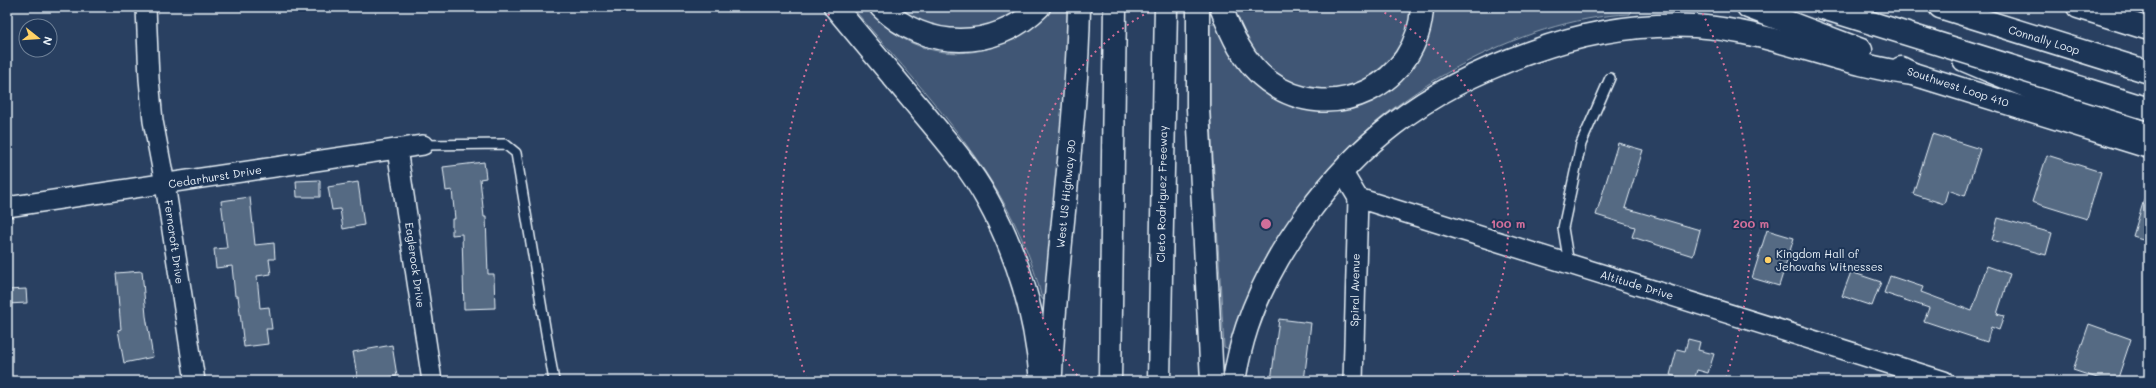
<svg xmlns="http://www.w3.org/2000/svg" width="2156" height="388" font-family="Mali,sans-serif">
<rect width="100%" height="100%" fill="#294061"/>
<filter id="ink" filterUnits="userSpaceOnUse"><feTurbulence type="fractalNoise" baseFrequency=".025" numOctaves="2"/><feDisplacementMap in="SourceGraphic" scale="8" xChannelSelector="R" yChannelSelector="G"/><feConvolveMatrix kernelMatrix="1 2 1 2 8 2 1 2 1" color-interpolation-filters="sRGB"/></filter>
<g filter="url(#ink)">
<g fill="#415774" stroke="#94a4b6">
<path d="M852,7H866C875,16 883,25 893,32C944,69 1014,54 1053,7H1069L1068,47L1046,300L1042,299C1015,183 927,96 852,7Z"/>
<path d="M892,7H1027L1000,25L939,32Z"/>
<path d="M1229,7H1415L1414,19L1394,62L1348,90L1299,89L1258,61Z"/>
<path d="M1433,7H1701L1633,9L1630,14C1521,18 1383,95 1319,182C1308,197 1300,218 1291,235C1270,273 1250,311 1229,349L1224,347L1210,105V24H1216C1227,46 1237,70 1257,86C1327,145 1427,95 1433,7Z"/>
</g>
<g fill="#556a83" stroke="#e8f1f8">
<path d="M1932,134L1980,149L1965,196L1948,190L1944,204L1913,194Z"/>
<path d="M1618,143L1643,150L1625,208L1700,230L1693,256L1632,237L1635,227L1596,215Z"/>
<path d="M2047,155L2101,172L2087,219L2032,202Z"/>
<path d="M484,162L486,178L480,179L484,217H486L488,274H494L495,308L464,309L462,234L452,235V219H455L452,190L446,191L443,167Z"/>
<path d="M320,180V197H297L296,181Z"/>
<path d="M358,182L364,225L343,229L340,209L332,210L328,187Z"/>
<path d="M2146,193L2149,194V241L2133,236Z"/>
<path d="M250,197L255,245L274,243L275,259H269L271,274L257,276L260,308L269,307L272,329H266L268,344L244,347L238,296H235L232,266L216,268L214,249L227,248L221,201Z"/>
<path d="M1998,218L2052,233L2046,255L1992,240Z"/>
<path d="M1767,230L1794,238L1779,286L1752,278Z"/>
<path d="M1987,266L2010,274L1997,314L2004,316L1999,330L1991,327L1987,342L1924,321L1929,308L1884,293L1890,276L1923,287L1921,292L1972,311Z"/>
<path d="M142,271L146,316L153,357L124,363L118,330L121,329L116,273Z"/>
<path d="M1851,272L1881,282L1872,306L1842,296Z"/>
<path d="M26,289L27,303L7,304V290Z"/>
<path d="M1279,319L1311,323L1304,381H1271Z"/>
<path d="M2089,324L2131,339L2117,381H2106L2073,370Z"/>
<path d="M1688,339L1700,342L1698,350L1714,354L1708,373L1697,370L1694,381L1670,375L1677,349L1685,351Z"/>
<path d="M392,345L397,376L371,381H358L353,352Z"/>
</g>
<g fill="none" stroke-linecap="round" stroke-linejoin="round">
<g stroke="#e8f1f8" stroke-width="12">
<g id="service">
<path d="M423,145L505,144L516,153L554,381"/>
<path d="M1569,264L1563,228L1581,144L1610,78"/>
</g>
</g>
<g stroke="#e8f1f8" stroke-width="22">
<g id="minor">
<path d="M146,7L149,79L153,121L165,184L195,381"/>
<path d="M397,149L432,381"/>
<path d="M1343,173L1358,198L1944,381"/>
<path d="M7,207L423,145"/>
<path d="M1353,381L1358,198"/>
</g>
</g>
<g stroke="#e8f1f8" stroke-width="25">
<g id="secondary">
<path d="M835,7C863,41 892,75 920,109C944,138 969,166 987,199C1018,255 1036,317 1041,381"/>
<path d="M881,7C925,51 995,51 1039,7"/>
<path d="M1198,7V108L1212,381"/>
<path d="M1221,7C1231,34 1244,63 1268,81C1331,128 1419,85 1422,7"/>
<path d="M1748,7L1861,50"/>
<path d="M1901,68L1913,74L2149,147"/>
<path d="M1051,373C1056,250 1077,130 1079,7"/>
<path d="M1234,381C1237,363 1241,345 1247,327C1272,252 1332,171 1394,124C1435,92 1483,69 1531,52C1583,33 1640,23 1695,26C1771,31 1839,65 1913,74"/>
</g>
</g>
<g stroke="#e8f1f8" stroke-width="25">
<g id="motorway">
<path d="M1940,7L2149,72"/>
<path d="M2078,7L2149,29"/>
<path d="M1964,60L2085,111L2149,134"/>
<path d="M1110,381L1115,7"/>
<path d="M1159,381L1166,7"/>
</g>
</g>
<use href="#service" stroke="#1d3557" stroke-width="9"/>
<use href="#minor" stroke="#1d3557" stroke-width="19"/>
<use href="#secondary" stroke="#1d3557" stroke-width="22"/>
<use href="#motorway" stroke="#1d3557" stroke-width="22"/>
<g stroke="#e8f1f8" stroke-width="25" stroke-linecap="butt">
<path id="motorway-bridge" d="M1820,7L2149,109"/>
</g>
<use href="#motorway-bridge" stroke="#1d3557" stroke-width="22"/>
</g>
</g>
<g fill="none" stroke="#d16f9a" stroke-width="2" stroke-dasharray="2 4">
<path d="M1081 380A242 242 0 0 1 1158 7M1374 7A242 242 0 0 1 1451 380"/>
<path d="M806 378A485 485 0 0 1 832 8M1700 8A485 485 0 0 1 1726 378"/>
</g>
<circle fill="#ffd166" stroke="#1d3557" stroke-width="1.5" cx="1768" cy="260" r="4"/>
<g text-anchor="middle" stroke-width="4" stroke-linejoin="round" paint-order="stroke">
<g font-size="11" fill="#e8f1f8" stroke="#1d3557">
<text transform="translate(2044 40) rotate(17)" y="4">Connally Loop</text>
<text transform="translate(1958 87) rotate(18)" y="4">Southwest Loop 410</text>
<text transform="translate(215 177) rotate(-9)" y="4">Cedarhurst Drive</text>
<text transform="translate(1066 194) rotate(-84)" y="4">West US Highway 90</text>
<text transform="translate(1162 194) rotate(-89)" y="4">Cleto Rodriguez Freeway</text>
<text transform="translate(174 242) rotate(82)" y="4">Ferncroft Drive</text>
<text transform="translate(415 265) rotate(82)" y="4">Eaglerock Drive</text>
<text transform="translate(1637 285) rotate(17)" y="4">Altitude Drive</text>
<text transform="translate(1355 290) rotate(-89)" y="4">Spiral Avenue</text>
</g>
<g font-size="11" fill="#e8f1f8" stroke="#1d3557" text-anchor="start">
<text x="1776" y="258">Kingdom Hall of<tspan x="1776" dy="13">Jehovahs Witnesses</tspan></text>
</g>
</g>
<circle cx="1266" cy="224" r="6" fill="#d16f9a" stroke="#1d3557" stroke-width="2"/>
<g font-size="12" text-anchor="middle" font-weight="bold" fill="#d16f9a" stroke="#1d3557" stroke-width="4" stroke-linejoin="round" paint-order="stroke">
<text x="1508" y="228">100 m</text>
<text x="1751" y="228">200 m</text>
</g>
<rect width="2156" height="388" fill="none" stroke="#1d3557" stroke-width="24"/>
<rect x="12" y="12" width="2132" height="364" fill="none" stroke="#e8f1f8" stroke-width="1.5" filter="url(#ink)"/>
<g transform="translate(38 38) rotate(107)"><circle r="19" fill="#1d3557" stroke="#6e8097"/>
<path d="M0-3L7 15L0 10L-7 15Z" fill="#ffd166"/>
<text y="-6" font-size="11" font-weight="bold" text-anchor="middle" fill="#e8f1f8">N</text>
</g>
</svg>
